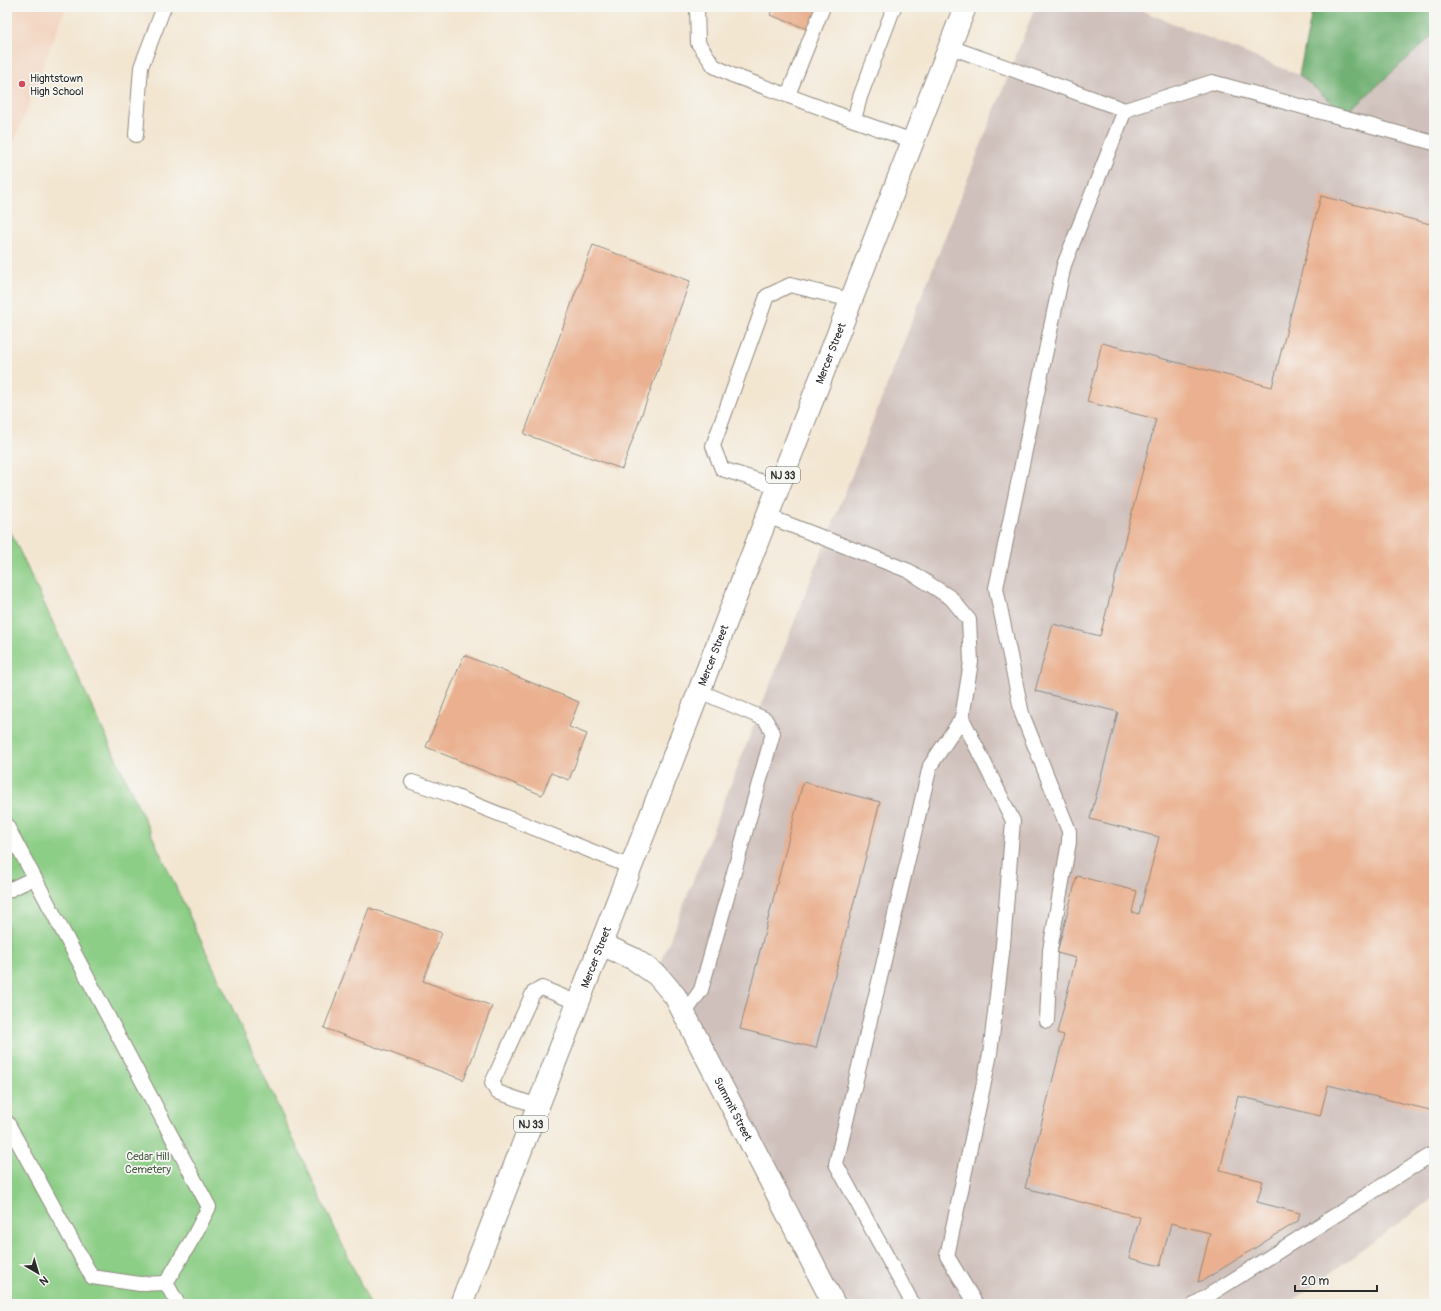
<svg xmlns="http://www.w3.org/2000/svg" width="1441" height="1311" font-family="Pangolin,sans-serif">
<rect width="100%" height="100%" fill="#f6f6f2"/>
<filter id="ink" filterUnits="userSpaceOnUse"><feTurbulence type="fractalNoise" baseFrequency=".025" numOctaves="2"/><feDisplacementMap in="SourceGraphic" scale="8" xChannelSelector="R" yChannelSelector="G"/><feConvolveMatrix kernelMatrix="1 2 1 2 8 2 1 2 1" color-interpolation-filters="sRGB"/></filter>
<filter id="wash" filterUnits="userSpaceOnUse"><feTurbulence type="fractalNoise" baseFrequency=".012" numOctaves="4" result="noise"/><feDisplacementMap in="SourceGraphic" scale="16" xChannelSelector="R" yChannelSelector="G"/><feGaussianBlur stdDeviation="0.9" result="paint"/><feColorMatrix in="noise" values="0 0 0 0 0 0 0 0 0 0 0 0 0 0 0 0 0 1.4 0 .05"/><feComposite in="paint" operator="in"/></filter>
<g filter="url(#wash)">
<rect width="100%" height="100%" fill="#f3e6d1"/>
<path fill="#f3d4bf" d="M7,7H66L7,160Z"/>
<path fill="#cfc0bb" d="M1035,7H1133L1299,75L1346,114L1434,34V1197L1288,1304H832L658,970Z"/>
<path fill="#8cce86" stroke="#5c7c58" d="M7,524L370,1304H7Z"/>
<path fill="#71b173" stroke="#4e6e4f" d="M1313,7H1434V34L1346,114L1299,75Z"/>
<g id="blocks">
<g fill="#eab08f">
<path d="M773,7H820L810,30L770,15Z"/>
<path d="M1321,196L1434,225V1111L1328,1085L1320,1116L1238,1096L1220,1170L1263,1181L1257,1202L1300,1213L1298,1221L1204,1280L1198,1282L1210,1233L1171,1223L1160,1266L1129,1258L1140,1217L1025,1188L1064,1035L1057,1033L1076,958L1057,953L1077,876L1137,891L1132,912L1139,914L1159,837L1090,819L1118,712L1035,691L1053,624L1100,636L1156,419L1087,402L1102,343L1272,387Z"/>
<path d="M593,245L690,281L622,469L524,434Z"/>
<path d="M464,655L579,702L569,727L587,734L569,780L551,773L542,795L426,747Z"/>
<path d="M803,782L880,802L816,1048L740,1029Z"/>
<path d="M369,908L442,933L423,981L492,1006L464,1080L324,1028Z"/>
</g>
</g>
</g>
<g filter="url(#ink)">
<use href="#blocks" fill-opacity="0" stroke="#8f887e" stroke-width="1"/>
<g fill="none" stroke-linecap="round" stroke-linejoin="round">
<g stroke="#8f887e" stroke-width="16">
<g id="service">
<path d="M697,7L698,43L714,66L732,75L854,120"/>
<path d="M894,7L860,97L854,120L913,141"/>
<path d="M950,47L1125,110L1064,265L996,588L1022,714L1069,831V842L1050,950L1047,1021"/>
<path d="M788,95L823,7"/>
<path d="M1125,110L1212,82L1434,143"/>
<path d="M136,135L141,67L164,7"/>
<path d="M779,487L722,469L713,446L767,296L790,285L851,300"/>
<path d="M767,516L909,571L951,598L969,620L971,662L962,718L930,766L836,1164L913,1304"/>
<path d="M962,718L1013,821L1003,945L990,1054L947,1256L976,1304"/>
<path d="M412,782L454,796L631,867"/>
<path d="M7,826L209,1207L194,1236L166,1283"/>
<path d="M7,891L34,878"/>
<path d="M684,1014L701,990L773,733L765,719L699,691"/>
<path d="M538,1106L497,1092L492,1083L533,993L542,988L578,1003"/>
<path d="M7,1122L92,1277L140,1284L166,1283"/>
<path d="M166,1283L178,1304"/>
<path d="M1195,1304L1434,1153"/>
</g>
</g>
<g stroke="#8f887e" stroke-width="24">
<g id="minor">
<path id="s1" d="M601,944L634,959L657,975L675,996L834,1304"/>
</g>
</g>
<g stroke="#8f887e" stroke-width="24">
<g id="primary">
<path id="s2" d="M461,1304L965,7"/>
</g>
</g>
<use href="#service" stroke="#fff" stroke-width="14"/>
<use href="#minor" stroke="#fff" stroke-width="22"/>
<use href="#primary" stroke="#fff" stroke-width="22"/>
</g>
</g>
<circle fill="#d1495b" stroke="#f6f6f2" stroke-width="1.5" cx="22" cy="84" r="4"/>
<g text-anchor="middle" stroke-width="3.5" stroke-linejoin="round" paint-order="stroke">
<g fill="#f6f6f2" stroke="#686867" stroke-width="1">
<rect x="766" y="467" width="34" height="16" rx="3"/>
<rect x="514" y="1116" width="34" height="16" rx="3"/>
</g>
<g font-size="10" font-weight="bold" fill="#2b2b2b">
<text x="783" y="479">NJ 33</text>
<text x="531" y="1128">NJ 33</text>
</g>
<g font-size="11" fill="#2b2b2b" stroke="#f6f6f2" text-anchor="start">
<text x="30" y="82">Hightstown<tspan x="30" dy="13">High School</tspan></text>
</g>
<g font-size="11" fill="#2b2b2b" stroke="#f6f6f2">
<text dy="4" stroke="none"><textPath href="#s2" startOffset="1020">Mercer Street</textPath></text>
<text dy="4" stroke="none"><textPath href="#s2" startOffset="696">Mercer Street</textPath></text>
<text dy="4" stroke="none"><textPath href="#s2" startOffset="372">Mercer Street</textPath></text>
<text dy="4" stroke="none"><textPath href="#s1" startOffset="219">Summit Street</textPath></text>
</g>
<g font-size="11" fill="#485c46" stroke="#f6f6f2">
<text x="148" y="1160">Cedar Hill<tspan x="148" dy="13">Cemetery</tspan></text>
</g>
</g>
<rect width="1441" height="1311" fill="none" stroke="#f6f6f2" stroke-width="24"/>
<g transform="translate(38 1273) rotate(142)" stroke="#f6f6f2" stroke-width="3" paint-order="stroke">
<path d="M0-3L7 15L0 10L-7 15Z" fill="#2b2b2b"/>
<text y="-6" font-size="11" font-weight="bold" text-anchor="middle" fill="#2b2b2b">N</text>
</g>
<path d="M1295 1285v6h82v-6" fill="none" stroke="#2b2b2b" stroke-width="2"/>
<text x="1301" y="1285" font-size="12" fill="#2b2b2b" stroke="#f6f6f2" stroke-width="3" paint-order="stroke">20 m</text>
</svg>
